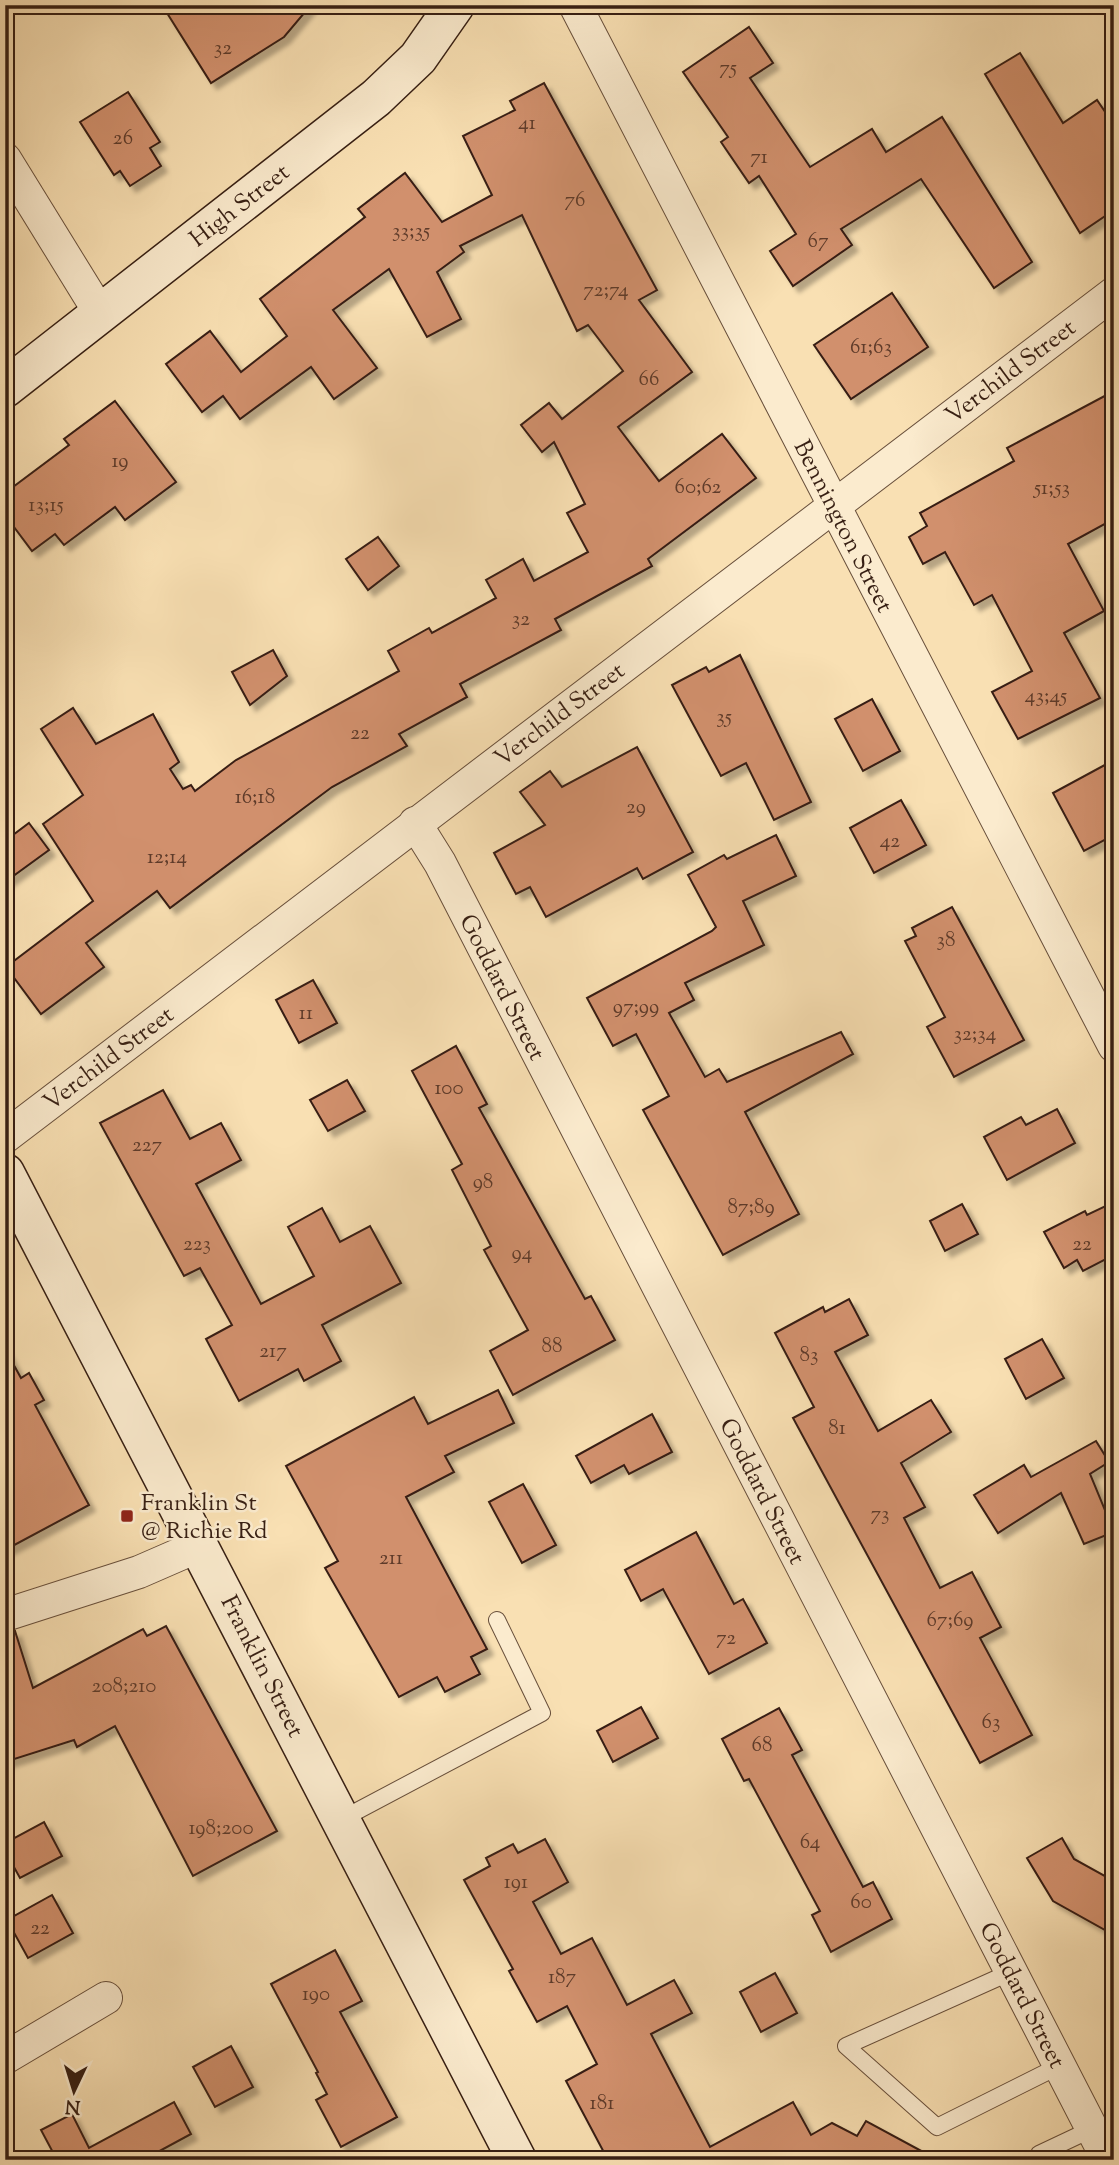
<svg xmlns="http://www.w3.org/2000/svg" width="1119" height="2165" font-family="'Sorts Mill Goudy',serif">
<defs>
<filter id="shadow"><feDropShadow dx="6" dy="6" stdDeviation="2" flood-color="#0004"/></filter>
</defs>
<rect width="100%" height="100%" fill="#f9e0b3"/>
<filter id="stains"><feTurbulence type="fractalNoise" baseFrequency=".00286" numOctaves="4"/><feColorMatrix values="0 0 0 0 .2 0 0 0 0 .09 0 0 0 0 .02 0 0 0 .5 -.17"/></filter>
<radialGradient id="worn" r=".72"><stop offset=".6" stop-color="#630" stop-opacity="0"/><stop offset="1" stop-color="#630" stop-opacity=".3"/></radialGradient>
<g fill="#d1906d" stroke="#371f13" stroke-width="2" filter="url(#shadow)">
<path d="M162,5H311L284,37L211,83Z"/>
<path d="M749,27L773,63L750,78L810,167L872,129L886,152L942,117L1032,262L994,288L921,179L841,229L852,245L793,286L770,251L796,234L759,176L749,183L721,142L728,137L683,72Z"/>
<path d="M1020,53L1063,123L1097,100L1114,125V210L1080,233L985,74Z"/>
<path d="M544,83L657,290L639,300L692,372L618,427L659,481L722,434L756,478L648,559L652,566L555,619L561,630L460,684L467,697L399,734L407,746L332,787L170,908L157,891L86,943L104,967L41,1014L6,967L93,901L43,824L83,795L41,729L73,708L96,744L153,714L179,762L170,769L183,789L191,785L195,791L236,760L399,671L388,651L429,628L432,633L496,598L486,580L523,559L534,581L588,552L567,513L585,504L554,442L542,452L521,425L549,403L562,419L623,371L588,325L577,331L522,215L460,246L464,252L437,272L461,319L427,337L389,269L333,310L377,368L334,399L311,367L240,419L223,396L202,412L166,364L210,331L241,372L287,336L260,299L365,217L358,209L405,173L442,222L492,195L463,136L515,110L510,101Z"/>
<path d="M128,92L160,142L150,148L161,166L130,186L120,171L114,175L80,122Z"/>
<path d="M892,293L928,347L851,399L814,345Z"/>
<path d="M1114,391V519L1068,544L1104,611L1064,633L1100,698L1018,739L992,692L1032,671L992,595L974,605L945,552L923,564L909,537L927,526L920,513L1014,461L1007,448Z"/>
<path d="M115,401L176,482L125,520L115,507L64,545L55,534L32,551L5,515V493L69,445L64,439Z"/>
<path d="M378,537L399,566L368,590L346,559Z"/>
<path d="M273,650L287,676L250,705L232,672Z"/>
<path d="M740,655L811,802L774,820L746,763L721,776L672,685L706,667L709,672Z"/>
<path d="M872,699L900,751L863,771L835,719Z"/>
<path d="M637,747L693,852L643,879L637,868L546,917L530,887L516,894L494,853L545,825L520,792L550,771L562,787Z"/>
<path d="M1114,760V835L1084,851L1053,793Z"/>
<path d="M901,800L926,845L874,873L850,828Z"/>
<path d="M29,823L49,850L5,882V841Z"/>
<path d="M776,835L796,876L743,901L764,945L685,983L694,1000L669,1013L705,1077L719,1069L727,1082L841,1032L853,1054L745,1112L799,1214L723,1255L643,1110L669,1096L636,1034L613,1046L587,998L712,931L716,927L688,875L724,855L727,859Z"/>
<path d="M952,907L1024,1040L954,1077L927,1027L945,1017L905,941L916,936L912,928Z"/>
<path d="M313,980L337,1023L299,1043L276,1000Z"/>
<path d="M456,1046L487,1104L479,1108L585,1299L591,1296L615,1340L513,1395L490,1351L528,1330L484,1250L491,1246L452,1170L462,1164L412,1071Z"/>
<path d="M347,1080L365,1111L328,1131L310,1100Z"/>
<path d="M163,1090L190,1139L221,1123L241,1160L196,1184L261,1304L314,1276L288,1227L322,1208L340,1242L370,1226L401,1283L322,1325L341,1361L304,1381L298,1369L239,1401L206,1339L232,1325L200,1268L184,1276L100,1123Z"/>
<path d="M1057,1109L1075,1143L1007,1180L984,1137L1021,1117L1026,1125Z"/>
<path d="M1114,1202V1255L1083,1271L1077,1260L1064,1268L1044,1232L1085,1211L1087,1215Z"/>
<path d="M962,1204L978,1234L945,1251L930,1221Z"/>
<path d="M849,1299L868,1335L835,1352L878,1431L931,1400L951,1432L901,1463L925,1507L904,1518L940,1588L972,1572L1001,1627L980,1638L1032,1735L980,1763L793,1418L814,1407L775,1333L823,1307L825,1312Z"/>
<path d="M1042,1339L1064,1378L1026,1399L1005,1359Z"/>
<path d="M5,1349L21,1378L29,1373L44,1400L35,1405L89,1505L5,1550Z"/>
<path d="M498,1390L514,1423L445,1456L454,1472L406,1497L487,1649L471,1657L480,1674L445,1692L437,1677L399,1697L325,1568L338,1561L286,1466L414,1397L428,1424Z"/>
<path d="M652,1414L672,1452L629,1474L624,1465L591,1483L576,1456Z"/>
<path d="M1096,1441L1109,1462L1090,1474L1114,1532L1084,1544L1061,1493L998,1533L974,1495L1024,1465L1031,1477Z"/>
<path d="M523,1484L556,1545L522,1563L489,1502Z"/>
<path d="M696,1532L734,1604L743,1599L767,1643L709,1674L663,1589L641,1601L625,1570Z"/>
<path d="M166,1626L277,1831L193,1876L115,1726L77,1747L74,1740L5,1762V1633L15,1631L33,1688L143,1629L147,1636Z"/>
<path d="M641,1707L658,1738L613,1762L597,1731Z"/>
<path d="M779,1708L802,1750L792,1755L863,1887L873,1882L892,1919L831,1952L812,1915L820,1911L749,1779L744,1781L722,1739Z"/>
<path d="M44,1822L62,1856L20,1878L5,1851V1843Z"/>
<path d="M1062,1838L1074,1859L1114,1881V1935L1053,1901L1027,1858Z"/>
<path d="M545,1839L568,1882L533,1902L561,1954L592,1938L627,2005L674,1980L692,2013L651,2034L710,2147L793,2102L811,2135L832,2123L857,2136L866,2121L938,2160H608L566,2081L597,2064L567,2006L537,2022L509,1971L513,1969L464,1880L490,1866L486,1858L513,1844L518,1853Z"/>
<path d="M52,1895L73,1933L28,1958L7,1920Z"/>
<path d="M335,1950L362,2001L340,2012L397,2117L341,2147L316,2100L327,2094L316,2073L318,2072L271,1984Z"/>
<path d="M775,1973L797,2013L761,2032L740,1992Z"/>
<path d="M231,2046L253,2087L215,2107L193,2067Z"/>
<path d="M174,2102L191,2134L143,2160H57L41,2130L72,2114L89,2148Z"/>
</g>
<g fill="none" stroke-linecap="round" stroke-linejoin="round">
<g stroke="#684f3b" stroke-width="18">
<g id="lane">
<path d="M342,1819L542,1713L497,1620"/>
<path d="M1011,1972L846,2046L937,2127L1059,2066"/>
<path d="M1039,2154L1092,2129"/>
</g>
</g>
<g stroke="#684f3b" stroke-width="34">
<g id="street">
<path d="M575,5L1114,1046"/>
<path d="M5,159L100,313"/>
<path d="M415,823L440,863L1108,2160"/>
<path d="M5,1137L1114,293"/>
<path d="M5,1615L139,1572L201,1545"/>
<path d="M5,2058L106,1998"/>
</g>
</g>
<g stroke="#371f13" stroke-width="41">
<g id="secondary">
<path d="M5,388L376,98L418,58L455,5"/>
<path d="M5,1173L517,2160"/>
</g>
</g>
<use href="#lane" stroke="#fbebce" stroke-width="16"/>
<use href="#street" stroke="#fbebce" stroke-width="32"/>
<use href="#secondary" stroke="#fbebce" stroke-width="38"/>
</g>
<rect fill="#8f2418" stroke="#fbebce" stroke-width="2.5" x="120" y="1509" width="14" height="14" rx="3.5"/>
<g text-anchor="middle" stroke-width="5" stroke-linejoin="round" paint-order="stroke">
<g font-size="21" fill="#5e3b2a">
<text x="223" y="54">32</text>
<text x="728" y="74">75</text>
<text x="527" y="129">41</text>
<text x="123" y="144">26</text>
<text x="759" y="163">71</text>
<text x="575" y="206">76</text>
<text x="411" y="237">33;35</text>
<text x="818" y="247">67</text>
<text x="606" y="296">72;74</text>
<text x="871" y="353">61;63</text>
<text x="649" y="385">66</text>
<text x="120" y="467">19</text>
<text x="698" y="493">60;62</text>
<text x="1052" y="494">51;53</text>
<text x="46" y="511">13;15</text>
<text x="521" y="625">32</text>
<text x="1046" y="702">43;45</text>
<text x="724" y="723">35</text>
<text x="360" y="739">22</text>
<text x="255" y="803">16;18</text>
<text x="636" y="813">29</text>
<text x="890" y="847">42</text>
<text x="167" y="863">12;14</text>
<text x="946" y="946">38</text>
<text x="636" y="1013">97;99</text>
<text x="306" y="1019">11</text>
<text x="975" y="1040">32;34</text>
<text x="449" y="1094">100</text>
<text x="147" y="1151">227</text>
<text x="483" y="1188">98</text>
<text x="751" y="1213">87;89</text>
<text x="197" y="1250">223</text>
<text x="1082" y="1250">22</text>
<text x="522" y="1259">94</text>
<text x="552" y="1352">88</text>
<text x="273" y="1357">217</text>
<text x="809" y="1361">83</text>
<text x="837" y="1434">81</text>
<text x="880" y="1520">73</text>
<text x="391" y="1564">211</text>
<text x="950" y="1626">67;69</text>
<text x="726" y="1644">72</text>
<text x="124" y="1692">208;210</text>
<text x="991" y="1728">63</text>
<text x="762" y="1751">68</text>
<text x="221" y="1834">198;200</text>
<text x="810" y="1848">64</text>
<text x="516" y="1888">191</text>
<text x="861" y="1908">60</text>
<text x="40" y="1934">22</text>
<text x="562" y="1983">187</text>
<text x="316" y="2000">190</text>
<text x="602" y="2109">181</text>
</g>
<g font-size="24" fill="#371f13" stroke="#fbebce">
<text transform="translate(239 205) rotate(-38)" y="8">High Street</text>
<text transform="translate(1010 371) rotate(-37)" y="8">Verchild Street</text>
<text transform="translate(844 526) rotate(63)" y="8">Bennington Street</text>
<text transform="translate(559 714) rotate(-37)" y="8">Verchild Street</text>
<text transform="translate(503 987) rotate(63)" y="8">Goddard Street</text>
<text transform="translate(108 1058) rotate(-37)" y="8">Verchild Street</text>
<text transform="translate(763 1491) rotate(63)" y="8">Goddard Street</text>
<text transform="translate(263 1666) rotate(63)" y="8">Franklin Street</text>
<text transform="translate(1023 1995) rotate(63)" y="8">Goddard Street</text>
</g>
<g font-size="24" fill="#371f13" stroke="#fbebce" text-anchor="start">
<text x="141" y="1510">Franklin St<tspan x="141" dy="28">@ Richie Rd</tspan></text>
</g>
</g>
<rect width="1119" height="2165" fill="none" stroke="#f9e0b3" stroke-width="28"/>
<rect x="7" y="7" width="1105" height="2151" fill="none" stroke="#371f13" stroke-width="3.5"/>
<rect x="14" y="14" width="1091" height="2137" fill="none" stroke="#371f13" stroke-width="2"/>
<g transform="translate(74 2091) rotate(184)" stroke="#fbebce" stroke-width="5" paint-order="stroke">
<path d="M0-5L12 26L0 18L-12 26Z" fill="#371f13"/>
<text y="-10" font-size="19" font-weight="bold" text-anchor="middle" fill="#371f13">N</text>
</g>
<rect width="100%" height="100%" filter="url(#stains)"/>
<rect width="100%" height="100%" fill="url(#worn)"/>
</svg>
